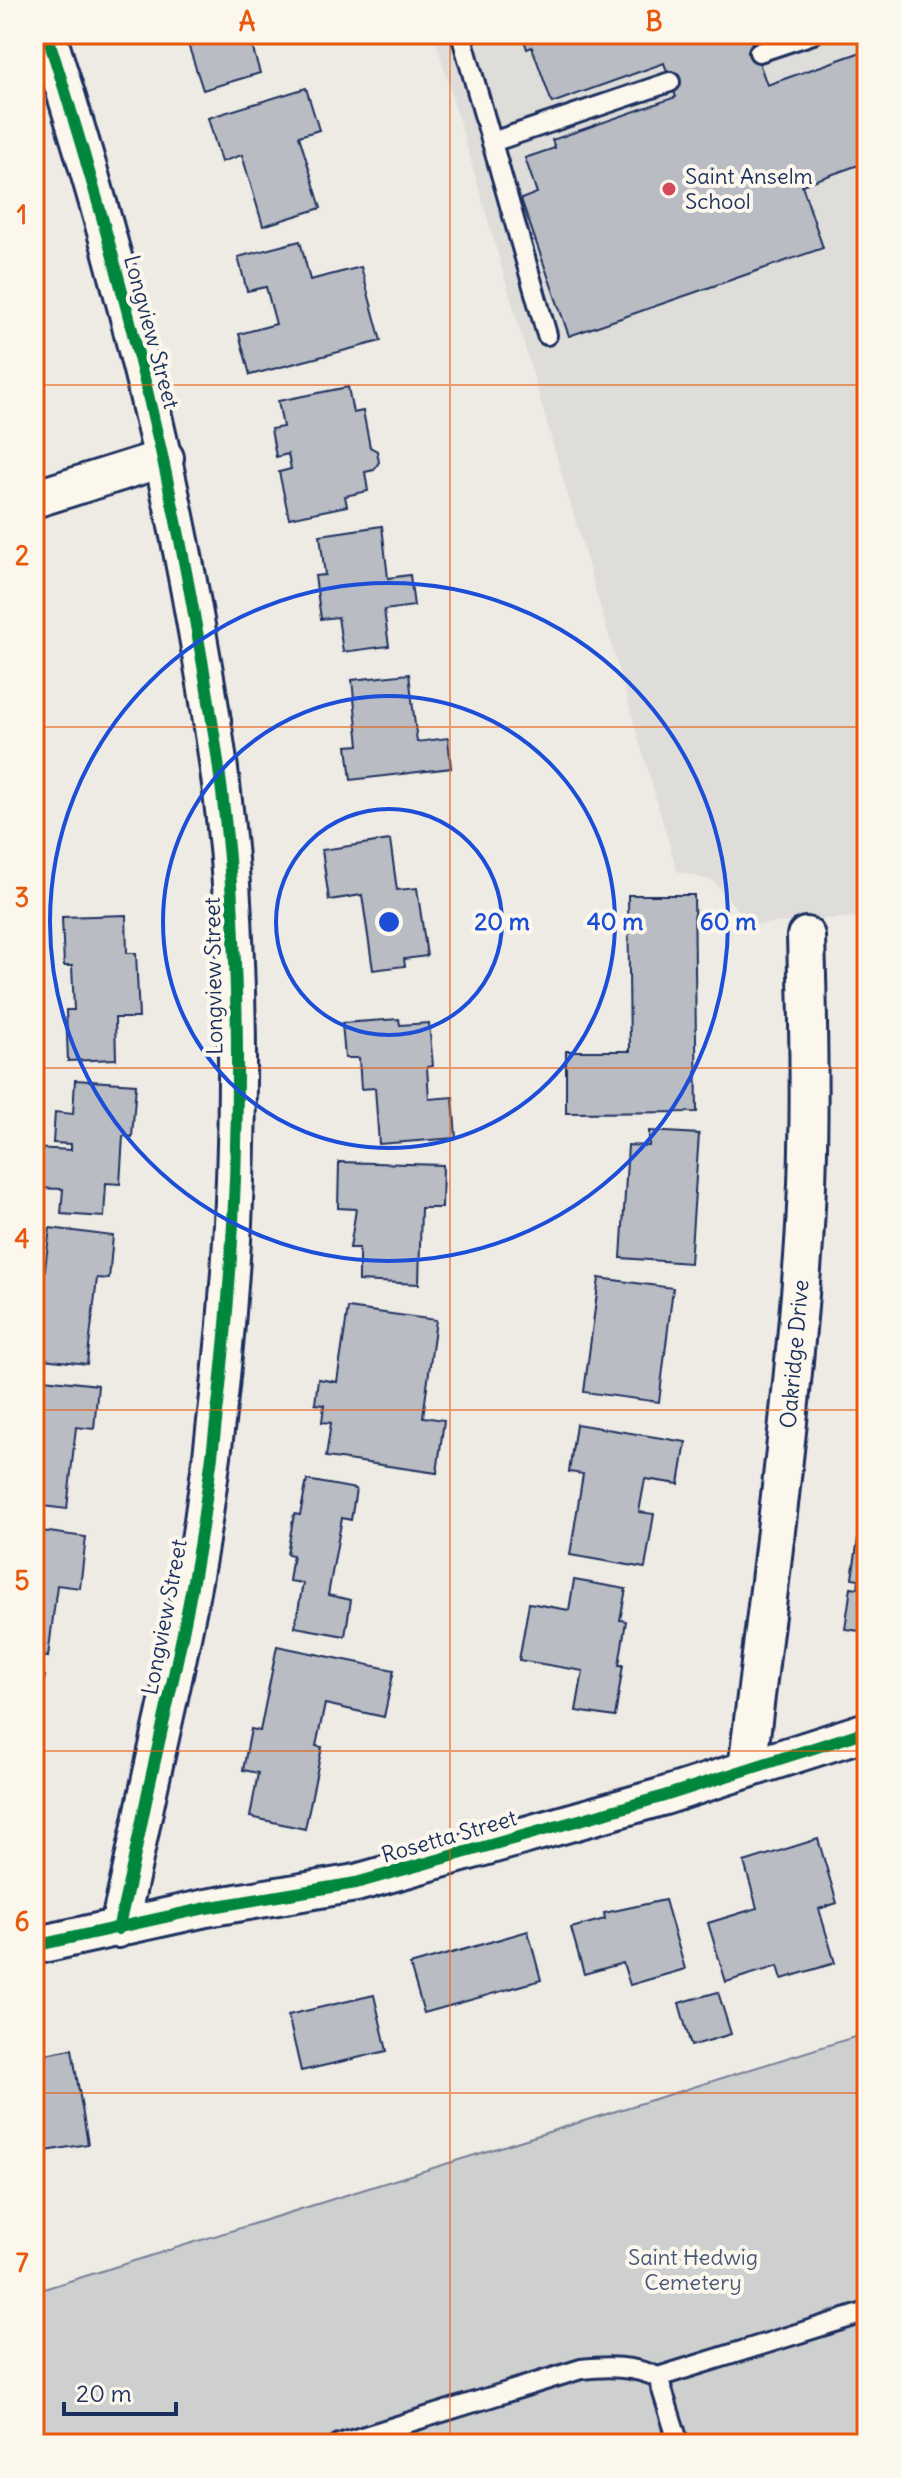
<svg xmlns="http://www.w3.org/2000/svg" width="901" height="2478" font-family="Delius,sans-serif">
<rect width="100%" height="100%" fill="#eeebe4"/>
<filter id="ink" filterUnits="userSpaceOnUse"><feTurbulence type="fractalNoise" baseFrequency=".0125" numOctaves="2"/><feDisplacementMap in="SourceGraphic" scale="16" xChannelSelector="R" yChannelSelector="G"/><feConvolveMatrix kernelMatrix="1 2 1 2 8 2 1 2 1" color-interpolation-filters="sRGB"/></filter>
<g filter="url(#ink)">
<path fill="#deddda" d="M434,34H867V916L751,925L713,881L677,871Z"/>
<path fill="#cecfcf" stroke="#747f96" stroke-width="2" d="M867,2033V2444H34V2292Z"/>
<g fill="#b9bcc3" stroke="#1b2f5e" stroke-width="2">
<path d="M189,34H266L250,39L260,73L203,90L187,41Z"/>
<path d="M522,34H749L767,85L867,50V162L802,185L823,248L569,336L521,199L537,193L525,158L555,148L552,140L676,97L664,63L552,103L532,47L527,49Z"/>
<path d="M306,88L319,130L299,136L321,208L263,226L242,155L221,162L208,118Z"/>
<path d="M300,241L310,280L361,267L381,341L250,375L239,334L276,324L266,287L247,291L238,257Z"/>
<path d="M348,387L353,413L363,411L370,447L377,451L379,462L374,470L365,472L368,491L345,496L347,506L289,518L279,472L291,469L288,454L276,457L271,429L283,427L278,401Z"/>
<path d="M382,526L388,578L410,575L414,606L384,610L389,646L343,652L338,617L321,619L315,576L325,575L320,535Z"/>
<path d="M409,674L417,742L448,738L451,768L351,780L347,746L359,745L352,680Z"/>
<path d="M390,840L397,890L417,888L427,956L404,959L405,966L373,970L362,895L329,900L322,850Z"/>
<path d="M628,895H694L697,1112L566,1113V1051H630Z"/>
<path d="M126,915L127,953H136L139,1018H115L116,1059L68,1061L66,1010H74L72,966H64L62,917Z"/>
<path d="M399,1019L400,1025L429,1023L433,1066L427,1067L429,1099L453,1097L456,1138L379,1144L375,1088L361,1089L359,1058H345L342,1023Z"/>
<path d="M75,1080L136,1084L132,1137L123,1136L120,1184L106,1183L104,1217L61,1214L63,1189L34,1188V1148L71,1150V1144L53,1143L55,1112L73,1114Z"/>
<path d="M649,1131L699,1134L690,1263L621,1258L628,1145L649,1146Z"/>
<path d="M339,1162L443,1165L442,1208H421L419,1284L359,1281V1248H350L356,1209L338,1208Z"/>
<path d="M50,1228L113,1236L109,1279L97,1278L87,1364L34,1358V1317H39Z"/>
<path d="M599,1278L673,1288L659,1402L584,1392Z"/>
<path d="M348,1308L436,1320L423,1417L444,1420L437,1473L326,1457L331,1423L322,1422L324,1405L315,1404L318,1379L337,1382Z"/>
<path d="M34,1378L98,1385L94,1429L76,1427L67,1509L34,1505Z"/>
<path d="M576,1424L686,1442L679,1484L645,1479L639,1512L654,1514L645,1568L570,1555L583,1474L569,1472Z"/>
<path d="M307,1480L356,1489L351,1520L342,1518L328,1595L351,1600L345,1636L295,1627L303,1583L289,1581L293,1555L287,1554L294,1514L300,1515Z"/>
<path d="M34,1530L86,1537L80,1588L57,1585L48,1657L34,1655Z"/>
<path d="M867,1532V1632L845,1629L851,1587L858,1588L859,1579L852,1578L859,1533Z"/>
<path d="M574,1580L626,1589L620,1620L626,1621L619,1665H623L615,1717L576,1711L583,1671L519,1660L529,1603L569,1610Z"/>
<path d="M277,1646L394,1670L384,1717L325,1704L316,1746L322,1747L305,1829L250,1817L258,1773L243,1770L251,1729L260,1731Z"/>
<path d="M34,1673L45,1676L35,1719H34Z"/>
<path d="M818,1839L837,1903L819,1909L835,1963L782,1979L778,1966L726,1982L708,1923L757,1908L744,1862Z"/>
<path d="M665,1900L685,1969L630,1985L623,1963L584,1974L571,1928L605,1919L604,1913Z"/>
<path d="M528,1931L541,1980L424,2013L410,1965Z"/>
<path d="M718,1992L731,2034L691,2046L679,2003Z"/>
<path d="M374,1995L387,2051L301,2071L288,2015Z"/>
<path d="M72,2049L88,2144L34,2153V2056Z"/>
</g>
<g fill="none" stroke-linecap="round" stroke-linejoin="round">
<g stroke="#1b2f5e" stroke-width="24">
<g id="lane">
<path d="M461,34L547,335"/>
<path d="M759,52L813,34"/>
<path d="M492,142L670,82"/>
<path d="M658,2377L867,2312"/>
<path d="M339,2444L581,2369C609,2366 632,2366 658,2377L679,2444"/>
</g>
</g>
<g stroke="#1b2f5e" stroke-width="42">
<g id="street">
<path d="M47,34C105,215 154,400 189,587C207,685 224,784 231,884C245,1096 234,1312 203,1521C190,1608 170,1693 151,1778C140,1828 131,1878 118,1929"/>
<path d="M34,499L165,458"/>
<path d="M747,1769C768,1599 790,1428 803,1257C811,1150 809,1043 806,936"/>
<path d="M34,1946L206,1908L356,1883L661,1797L867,1731"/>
</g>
</g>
<use href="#lane" stroke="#fbf7ec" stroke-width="18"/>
<use href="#street" stroke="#fbf7ec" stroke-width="36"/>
<g stroke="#fbf7ec" stroke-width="17">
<g id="cycleway">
<path d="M47,34C105,215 154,400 189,587C207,685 224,784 231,884C245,1096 234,1312 203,1521C190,1608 170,1693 151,1778C140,1828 131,1878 118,1929"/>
<path d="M34,1946L206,1908L356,1883L661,1797L867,1731"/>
</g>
</g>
<use href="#cycleway" stroke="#00873e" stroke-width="12"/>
</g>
</g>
<path fill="none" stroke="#e8590c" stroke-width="2" stroke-opacity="0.55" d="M450,34V2444M34,385H867M34,727H867M34,1068H867M34,1410H867M34,1751H867M34,2093H867"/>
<g fill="none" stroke="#1d4ed8" stroke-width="4">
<circle cx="389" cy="922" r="113"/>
<circle cx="389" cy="922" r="226"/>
<circle cx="389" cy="922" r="339"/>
</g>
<circle fill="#d1495b" stroke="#fbf7ec" stroke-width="3" cx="669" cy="189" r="8"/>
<g text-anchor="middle" stroke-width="8" stroke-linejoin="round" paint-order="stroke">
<g font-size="22" fill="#1b2f5e" stroke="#fbf7ec" text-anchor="start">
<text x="685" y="184">Saint Anselm<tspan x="685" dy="25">School</tspan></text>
</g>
<g font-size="22" fill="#1b2f5e" stroke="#fbf7ec">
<text transform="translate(152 332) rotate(75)" y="8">Longview Street</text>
<text transform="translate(213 976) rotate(-91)" y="8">Longview Street</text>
<text transform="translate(794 1354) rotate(-85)" y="8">Oakridge Drive</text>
<text transform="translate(164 1617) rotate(-79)" y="8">Longview Street</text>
<text transform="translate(449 1836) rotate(-16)" y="8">Rosetta Street</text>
</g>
<g font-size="22" fill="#48577a" stroke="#fbf7ec">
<text x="693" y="2265">Saint Hedwig<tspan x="693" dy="25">Cemetery</tspan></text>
</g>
</g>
<circle cx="389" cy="922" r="12" fill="#1d4ed8" stroke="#fbf7ec" stroke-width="4"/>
<g font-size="24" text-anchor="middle" font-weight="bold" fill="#1d4ed8" stroke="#fbf7ec" stroke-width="8" stroke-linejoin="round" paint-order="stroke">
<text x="502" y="930">20 m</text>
<text x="615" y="930">40 m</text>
<text x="728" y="930">60 m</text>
</g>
<rect width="901" height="2478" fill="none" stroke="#fbf7ec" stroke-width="88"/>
<path d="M64 2402v12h112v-12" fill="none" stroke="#1b2f5e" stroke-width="4"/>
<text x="76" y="2402" font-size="24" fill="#1b2f5e" stroke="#fbf7ec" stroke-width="6" paint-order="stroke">20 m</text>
<rect x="44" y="44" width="813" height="2390" fill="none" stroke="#e8590c" stroke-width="3"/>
<g font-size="26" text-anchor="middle" font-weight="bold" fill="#e8590c">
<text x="247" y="31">A</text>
<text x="654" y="31">B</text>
<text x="22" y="224">1</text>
<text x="22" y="565">2</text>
<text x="22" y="907">3</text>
<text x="22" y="1248">4</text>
<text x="22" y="1590">5</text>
<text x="22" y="1931">6</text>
<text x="22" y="2272">7</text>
</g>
</svg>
